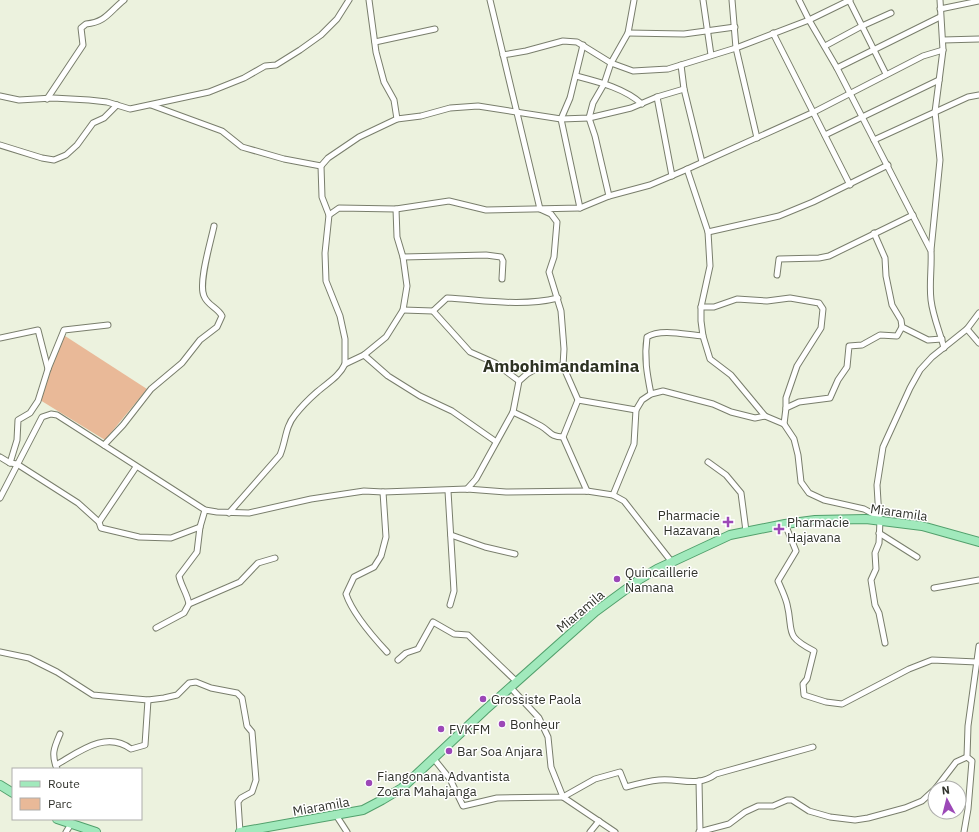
<svg xmlns="http://www.w3.org/2000/svg" width="979" height="832" font-family="'IBM Plex Sans',sans-serif">
<rect width="100%" height="100%" fill="#ecf2de"/>
<path fill="#e9b998" d="M62,334L147,389L105,440L40,400Z"/>
<g fill="none" stroke-linecap="round" stroke-linejoin="round">
<g stroke="#797e6c" stroke-width="7">
<g id="street">
<path d="M369,0L376,52L384,82L394,100L397,119"/>
<path d="M490,0L540,209L551,214L557,222L554,257L549,272L561,311L564,349L563,366L578,400L563,437L587,491"/>
<path d="M703,0L711,55"/>
<path d="M732,0L736,48L757,138"/>
<path d="M799,0L809,20L837,68L931,251C932,267 929,284 931,300C933,317 940,332 944,348"/>
<path d="M849,0L886,74"/>
<path d="M940,9L979,1"/>
<path d="M628,33L684,34L735,27"/>
<path d="M773,33L850,185"/>
<path d="M943,40L979,39"/>
<path d="M375,42L435,29"/>
<path d="M825,46L862,26L891,13"/>
<path d="M503,55L526,51L563,41L577,42L611,63L633,71L668,69L736,48L809,20L850,0"/>
<path d="M681,65L684,89L702,162"/>
<path d="M837,68L940,17"/>
<path d="M576,76C599,82 624,88 642,104"/>
<path d="M0,96L19,100L53,98L89,100L107,102L130,109L209,92L244,78L265,66L276,65L300,50L321,35L337,19L349,0"/>
<path d="M657,97L672,176"/>
<path d="M47,99L83,45L81,28L86,24C106,22 109,12 124,0"/>
<path d="M151,105L222,131L242,147L284,159L321,166"/>
<path d="M825,135L939,80"/>
<path d="M874,140L968,97L979,95"/>
<path d="M0,145L42,158L54,160L66,155L77,145L93,123L104,118L117,105"/>
<path d="M687,169L708,232L710,266L701,307V321L703,336L710,359L731,375L765,416L784,424L794,439L798,455L801,482L809,493L824,500L864,509L879,517"/>
<path d="M609,196L595,136L589,118L593,103L604,84L611,63L628,33L634,0"/>
<path d="M580,208L561,119L570,98L583,45"/>
<path d="M329,215L322,197L321,166L328,158L359,137L397,119L421,116L450,108L478,106L561,119L589,118L631,108L657,97L684,89"/>
<path d="M708,232L779,216L813,202L888,165"/>
<path d="M874,233L885,258L886,276L892,305L901,320L902,327L928,340L942,339"/>
<path d="M931,250L940,160L935,112L943,50L940,0"/>
<path d="M403,257L486,255L501,257L503,261L502,279"/>
<path d="M777,275L779,259L819,258L829,256L913,215"/>
<path d="M701,307H714L737,299L767,301L790,298L819,303L823,309L821,328L797,366L786,398V408"/>
<path d="M403,310L433,311L470,352L495,363L519,381"/>
<path d="M433,311L447,298C484,300 521,307 558,298"/>
<path d="M967,329L979,343"/>
<path d="M0,338L38,330L48,369"/>
<path d="M364,355L388,376L420,396L452,411L495,441"/>
<path d="M345,364V339L340,316L326,281L325,253L329,215L339,208L396,209L449,201L486,210L580,208L609,196L650,185L683,171L814,112L923,56L943,50"/>
<path d="M651,394C647,374 644,358 647,337C661,328 687,335 703,336"/>
<path d="M578,400L636,410"/>
<path d="M513,412C522,416 532,421 541,426C550,431 550,437 563,437"/>
<path d="M784,424L786,408L799,402L830,398L838,380L847,367L849,346L862,345L880,335L897,336L902,327"/>
<path d="M104,445L123,425L151,389L182,363L200,340L217,327L222,316C218,308 207,305 204,296C198,283 211,241 214,226"/>
<path d="M0,457L10,463L17,464L78,503L99,522"/>
<path d="M708,462L726,475L741,493L746,531"/>
<path d="M10,463L17,440L18,420L30,413L38,401L48,369L64,330L108,325"/>
<path d="M136,467L99,522L101,528L139,537L171,538L200,527"/>
<path d="M467,489L476,479L513,412L519,381L527,374L541,366H563"/>
<path d="M448,491L454,591L450,605"/>
<path d="M383,492L386,537L381,556L374,567L354,577L346,594C352,612 374,638 387,652"/>
<path d="M613,495L634,444L636,410L642,400L651,394L663,391L713,404L731,412L755,418L765,416"/>
<path d="M0,498L42,417L51,414L57,415L205,510L217,512L249,513L311,499L364,491L383,492L467,489L506,492L587,491L613,495L624,501L671,561"/>
<path d="M229,513L280,455C286,441 285,427 295,415C301,407 309,399 317,392C327,383 339,377 345,364L364,355L386,337L403,310L407,286L403,257L397,237L396,209"/>
<path d="M879,518L877,485L883,447L910,388L920,370L932,357L967,329L979,313"/>
<path d="M880,520L879,543L875,553L876,569L871,580L875,605L879,613L885,643"/>
<path d="M785,524L796,551L778,581C781,588 785,596 787,604C794,632 783,635 814,651L807,679L803,684L804,695L826,702L842,704L909,669L932,660L977,662"/>
<path d="M879,533L917,557"/>
<path d="M451,535L485,547L515,554"/>
<path d="M934,588L979,580"/>
<path d="M189,604L240,582L258,563L275,558"/>
<path d="M156,628L184,613L189,604C187,593 181,586 179,576L197,552L200,527L205,510"/>
<path d="M0,652L29,658L57,672L93,695L148,700L164,698L177,695L189,683L196,682L211,688L237,693L242,698L247,726L252,732L256,780L252,792L241,798L238,802L240,832"/>
<path d="M398,660L406,653L418,649L433,622L454,634L468,635L517,682"/>
<path d="M511,688L539,718L548,737L551,767L563,797L615,832"/>
<path d="M434,759L450,779L463,806L497,798L563,797L595,779L620,772L626,787C637,784 648,781 659,780C681,778 697,788 716,774L813,747"/>
<path d="M56,765C79,752 106,730 131,749L145,745L148,700"/>
<path d="M57,769C51,754 54,748 60,734"/>
<path d="M699,781L700,831"/>
<path d="M936,788L956,762L967,757"/>
<path d="M336,815L347,832"/>
<path d="M66,832L71,824"/>
<path d="M590,832L599,821"/>
<path d="M699,832L729,824L745,812L758,806H773L787,800H792L809,811L830,817L855,820L868,818L905,808L922,801L935,789"/>
<path d="M964,832L968,809L972,761L967,757L968,726L979,646"/>
</g>
</g>
<g stroke="#52a06c" stroke-width="10">
<g id="primary">
<path d="M0,785L13,793"/>
<path d="M57,819L96,832"/>
<path d="M240,832L363,810L382,800L402,788L485,710L595,612L640,579L657,569L730,535L785,524L815,520L866,519L922,526L979,542"/>
</g>
</g>
<use href="#street" stroke="#fff" stroke-width="5"/>
<use href="#primary" stroke="#a1e9bc" stroke-width="8"/>
</g>
<g fill="#9c48b7" stroke="#fff" stroke-width="1.5">
<path d="M726 516h4v4h4v4h-4v4h-4v-4h-4v-4h4z"/>
<path d="M777 523h4v4h4v4h-4v4h-4v-4h-4v-4h4z"/>
<circle cx="617" cy="579" r="4"/>
<circle cx="483" cy="699" r="4"/>
<circle cx="502" cy="724" r="4"/>
<circle cx="441" cy="729" r="4"/>
<circle cx="449" cy="751" r="4"/>
<circle cx="369" cy="783" r="4"/>
</g>
<g text-anchor="middle" stroke-width="3" stroke-linejoin="round" paint-order="stroke">
<g font-size="13" fill="#31332c" stroke="#fff">
<text transform="translate(899 512) rotate(8)" y="5">Miaramila</text>
<text transform="translate(580 611) rotate(-40)" y="5">Miaramila</text>
<text transform="translate(321 806) rotate(-10)" y="5">Miaramila</text>
</g>
<g font-size="13" fill="#31332c" stroke="#fff" text-anchor="start">
<text x="720" y="520" text-anchor="end">Pharmacie<tspan x="720" dy="15">Hazavana</tspan></text>
<text x="787" y="527">Pharmacie<tspan x="787" dy="15">Hajavana</tspan></text>
<text x="625" y="577">Quincaillerie<tspan x="625" dy="15">Namana</tspan></text>
<text x="491" y="704">Grossiste Paola</text>
<text x="510" y="729">Bonheur</text>
<text x="449" y="734">FVKFM</text>
<text x="457" y="756">Bar Soa Anjara</text>
<text x="377" y="781">Fiangonana Advantista<tspan x="377" dy="15">Zoara Mahajanga</tspan></text>
</g>
<g font-size="17" font-weight="bold" fill="#2d3222" stroke="#fff">
<text x="561" y="372">Ambohimandamina</text>
</g>
</g>
<rect x="12" y="768" width="130" height="52" fill="#ffffff" stroke="#adadab"/>
<rect x="20" y="781" width="20" height="6" fill="#a1e9bc" stroke="#adadab"/>
<text x="48" y="788" font-size="12" fill="#31332c">Route</text>
<rect x="20" y="798" width="20" height="12" fill="#e9b998" stroke="#adadab"/>
<text x="48" y="808" font-size="12" fill="#31332c">Parc</text>
<g transform="translate(947 800) rotate(353)"><circle r="19" fill="#ffffff" stroke="#adadab"/>
<path d="M0-3L7 15L0 10L-7 15Z" fill="#9c48b7"/>
<text y="-6" font-size="11" font-weight="bold" text-anchor="middle" fill="#31332c">N</text>
</g>
</svg>
